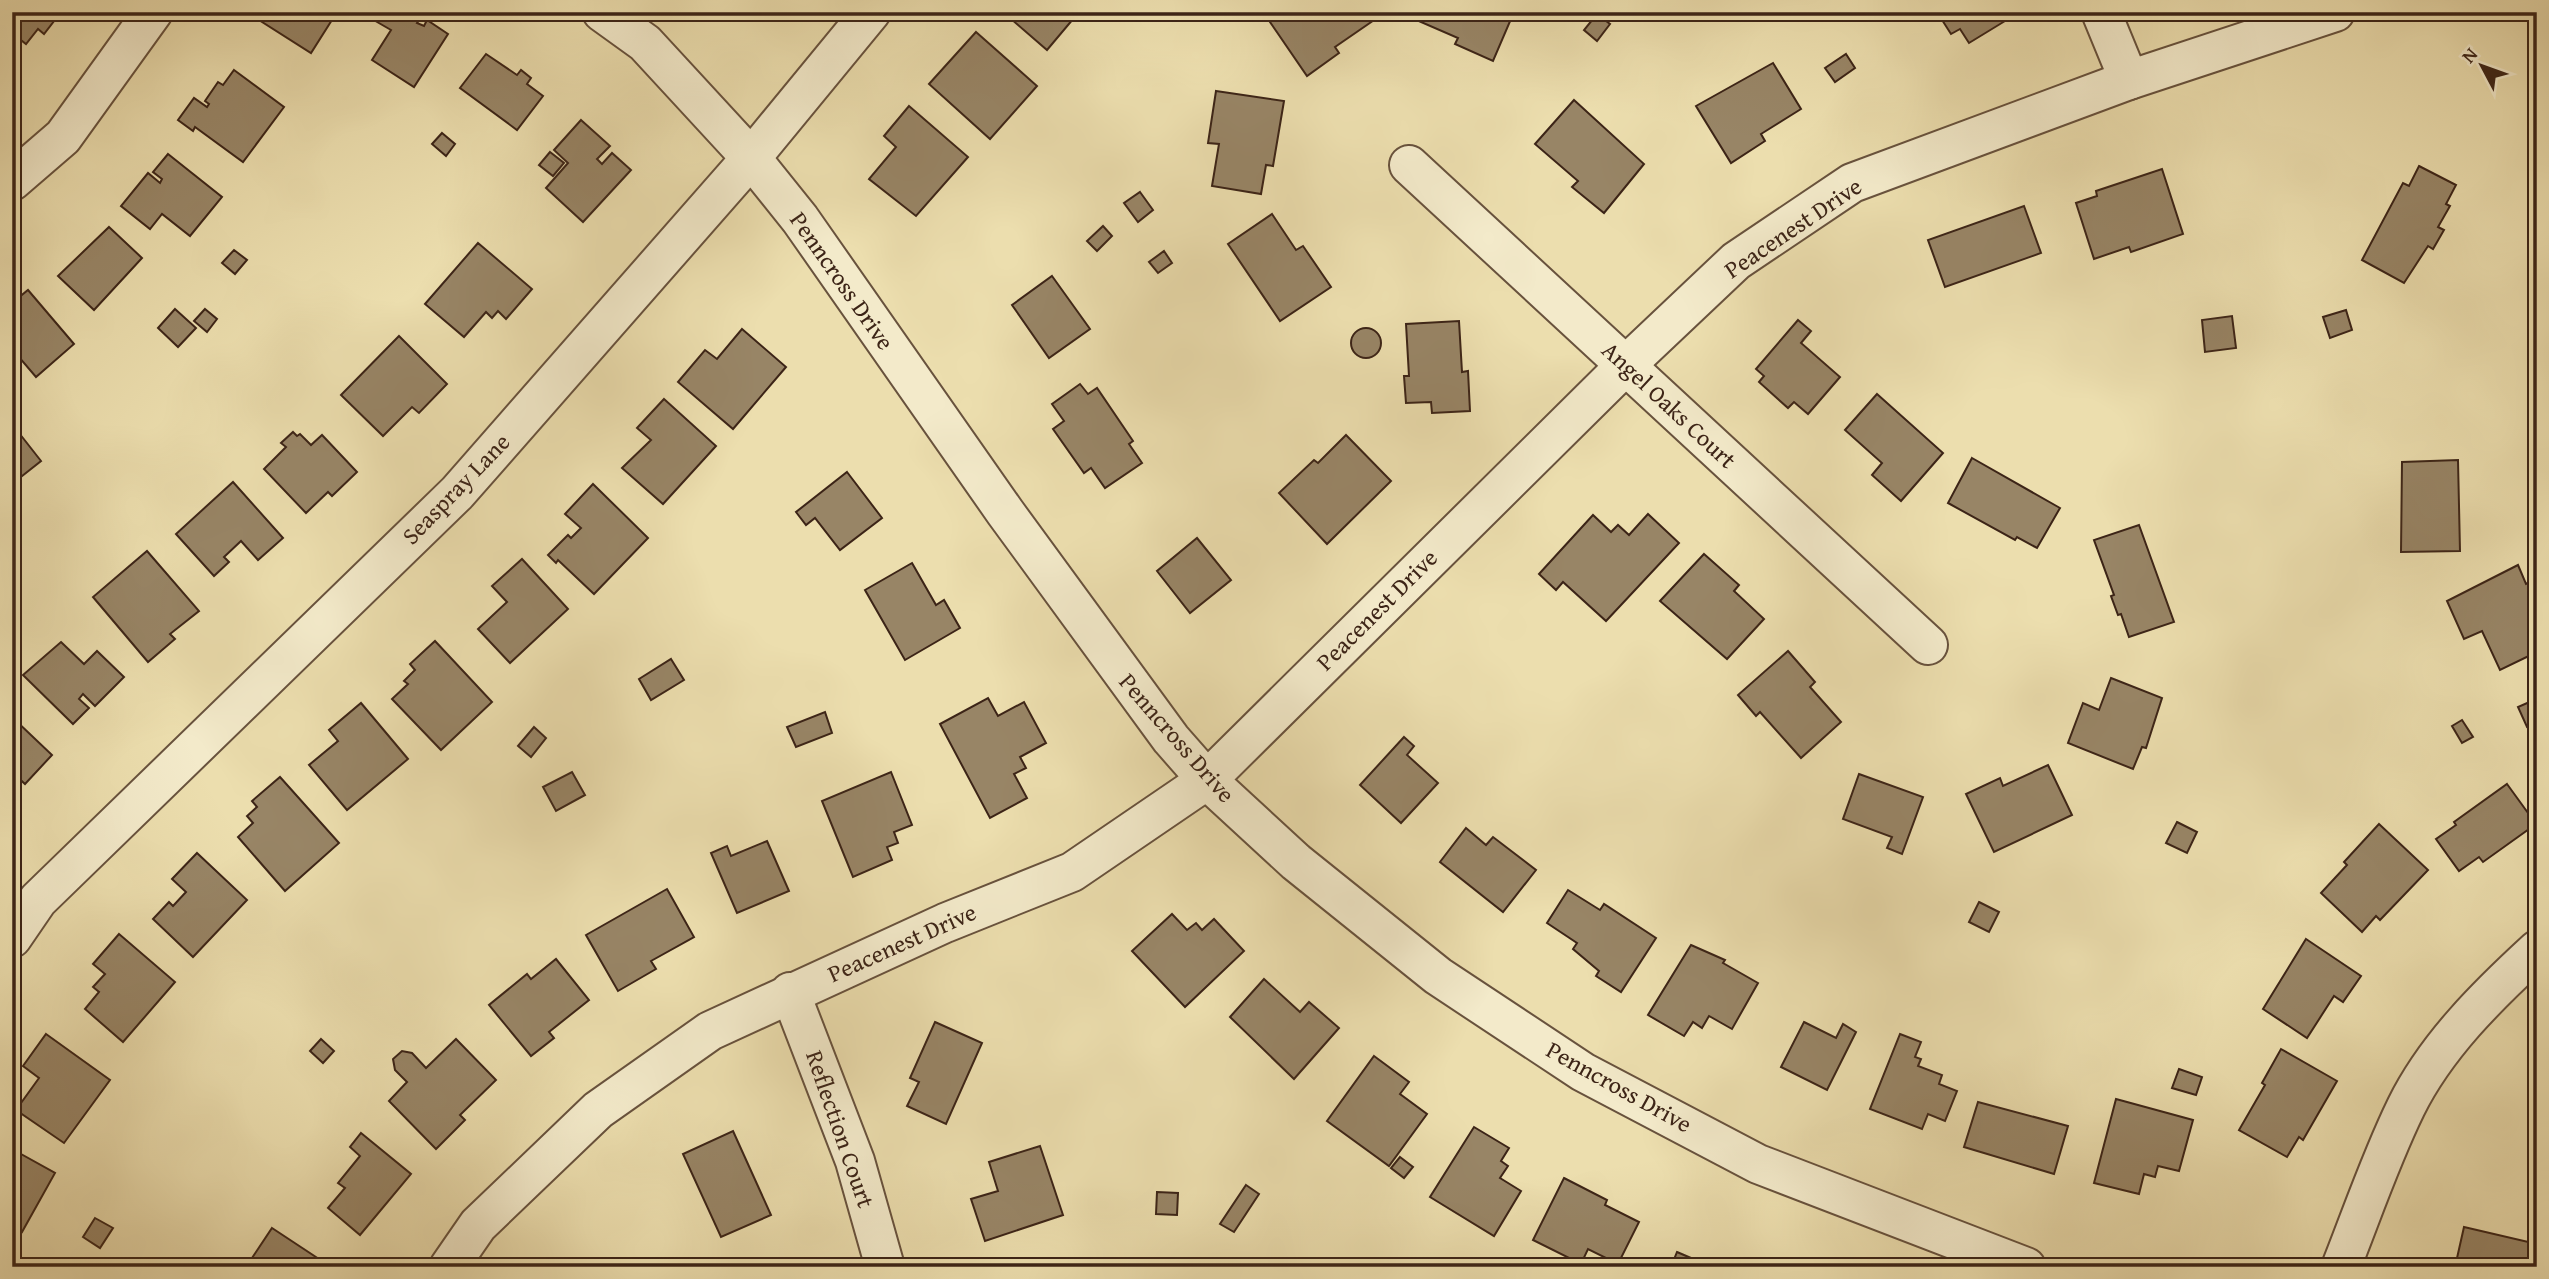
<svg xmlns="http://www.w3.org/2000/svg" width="2549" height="1279" font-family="'Gentium Book Plus',serif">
<rect width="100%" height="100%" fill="#ecdeae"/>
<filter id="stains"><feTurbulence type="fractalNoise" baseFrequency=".00286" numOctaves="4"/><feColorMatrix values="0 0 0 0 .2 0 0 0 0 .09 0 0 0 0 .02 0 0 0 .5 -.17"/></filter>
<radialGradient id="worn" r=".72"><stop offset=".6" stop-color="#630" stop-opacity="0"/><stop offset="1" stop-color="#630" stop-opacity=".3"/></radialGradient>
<g fill="#988566" stroke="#3c2417" stroke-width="2">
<path d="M12,12H61L44,34L38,29L26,44L12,33Z"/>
<path d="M252,12H337L311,53L251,15Z"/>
<path d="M377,12H424L417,23L424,26L427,20L448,34L414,87L372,60L391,30L372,19Z"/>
<path d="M1003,12H1079L1047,50Z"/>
<path d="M1284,12H1373L1377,18L1335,47L1339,53L1307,76L1270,22Z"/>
<path d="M1417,12H1514L1493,61L1455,44L1458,38L1414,19Z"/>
<path d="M1937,12H2000L2005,21L1969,43L1960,29L1951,34Z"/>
<path d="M1597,14L1610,24L1597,41L1584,30Z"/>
<path d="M976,32L1037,86L990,139L929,84Z"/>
<path d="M486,54L517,75L521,70L531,78L527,84L543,96L517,130L460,88Z"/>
<path d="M1846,54L1855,68L1835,82L1825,68Z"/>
<path d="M1773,63L1801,109L1761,134L1765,141L1731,163L1696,106Z"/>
<path d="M234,70L284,107L243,162L195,127L193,131L178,120L194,98L207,107L209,104L205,101L218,82L223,85Z"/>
<path d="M1216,91L1284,101L1273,166L1266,165L1261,194L1212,186L1219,144L1208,143Z"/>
<path d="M1574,100L1644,164L1604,213L1572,187L1578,181L1535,144Z"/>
<path d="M909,106L968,157L916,216L869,179L896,147L884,136Z"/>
<path d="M581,120L610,146L597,159L602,164L612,153L631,170L583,222L546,188L568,163L554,150Z"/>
<path d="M442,133L455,144L446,156L432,144Z"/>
<path d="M550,152L564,163L553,176L539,165Z"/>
<path d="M168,154L222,197L190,236L162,214L150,229L121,206L148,173L160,183L162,179L153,172Z"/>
<path d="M2419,166L2456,185L2446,204L2450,206L2438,227L2444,230L2433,249L2428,246L2404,283L2362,260L2403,183L2409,186Z"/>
<path d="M2162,169L2183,234L2131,252L2129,247L2094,259L2076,203L2097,196L2096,191Z"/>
<path d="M1140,192L1153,210L1138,222L1124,203Z"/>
<path d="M2024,206L2041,253L1945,287L1928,240Z"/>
<path d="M1272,214L1296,250L1303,246L1331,287L1280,321L1228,244Z"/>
<path d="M1103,226L1112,236L1097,251L1087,241Z"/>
<path d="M109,227L142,258L94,310L58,276Z"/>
<path d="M478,243L532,289L506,319L498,311L492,318L486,312L464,337L425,304Z"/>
<path d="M234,250L247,260L235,274L222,263Z"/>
<path d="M1164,251L1172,263L1158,273L1149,262Z"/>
<path d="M1052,276L1090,329L1049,358L1012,305Z"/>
<path d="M28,290L74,344L36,377L12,349V303Z"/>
<path d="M175,309L196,328L178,347L158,328Z"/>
<path d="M205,309L217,319L207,332L194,321Z"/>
<path d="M2346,310L2352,330L2330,338L2323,317Z"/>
<path d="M2232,316L2236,348L2205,352L2202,320Z"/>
<path d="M1798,320L1811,331L1801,343L1840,377L1808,414L1794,402L1788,408L1759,382L1764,376L1756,369Z"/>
<path d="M1459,321L1462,372L1468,371L1470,411L1432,413L1431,402L1406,403L1404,376H1409L1406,324Z"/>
<circle cx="1366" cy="343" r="15"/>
<path d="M742,329L786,367L733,429L678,382L705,350L717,359Z"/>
<path d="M399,336L447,384L419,413L412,407L383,436L341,395Z"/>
<path d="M1080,384L1088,394L1097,388L1133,441L1129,444L1142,463L1105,488L1091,468L1084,473L1053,429L1064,421L1052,404Z"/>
<path d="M1877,394L1943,453L1901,501L1872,475L1882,463L1845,430Z"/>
<path d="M664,399L716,446L663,504L622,468L651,440L637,428Z"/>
<path d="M12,424L41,461L12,484Z"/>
<path d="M293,432L297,436L300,434L311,445L322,435L357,472L332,496L328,492L306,513L264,469L286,447L281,443Z"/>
<path d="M1346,435L1391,481L1327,544L1279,493L1314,460L1318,463Z"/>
<path d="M1972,458L2060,508L2037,548L2017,537L2015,540L1948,503Z"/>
<path d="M2458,460L2460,551L2401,552L2402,462Z"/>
<path d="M847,472L882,518L840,550L815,518L806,525L796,512Z"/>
<path d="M233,482L283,538L258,560L241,541L224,557L229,562L214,576L176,534Z"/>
<path d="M593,484L648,538L594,594L558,560L556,563L548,555L568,535L571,538L581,528L565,514Z"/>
<path d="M1648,514L1679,543L1606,621L1563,582L1556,590L1539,574L1593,515L1611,532L1618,525L1629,535Z"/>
<path d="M2139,525L2174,622L2129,637L2121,614L2118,615L2111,596L2114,595L2094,540Z"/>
<path d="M1197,538L1231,580L1190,613L1157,571Z"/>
<path d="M147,551L199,611L170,634L175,639L148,662L93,597Z"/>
<path d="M1704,554L1739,585L1734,591L1764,619L1727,659L1660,601Z"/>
<path d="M522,559L568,609L510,663L478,629L507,602L492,586Z"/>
<path d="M912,563L936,605L944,600L960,628L905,660L865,590Z"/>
<path d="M2518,565L2526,584L2534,580L2537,587V652L2500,670L2482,631L2464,639L2447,601Z"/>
<path d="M435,641L492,702L441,750L392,699L408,684L404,681L415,670L410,664Z"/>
<path d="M61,642L84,664L97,651L124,677L95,706L83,694L79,699L89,708L73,724L23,675Z"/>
<path d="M1788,651L1815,682L1810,687L1841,722L1801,758L1760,712L1756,716L1738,695Z"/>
<path d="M671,659L684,680L651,700L639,679Z"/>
<path d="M2111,678L2162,698L2146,748L2142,747L2133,769L2068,743L2083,703L2099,710Z"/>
<path d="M988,698L998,716L1024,702L1046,743L1020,757L1026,768L1014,774L1027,798L990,818L940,724Z"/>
<path d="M2534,700L2537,722L2527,727L2518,707Z"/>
<path d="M361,703L408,759L347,810L309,765L338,741L329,730Z"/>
<path d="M825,712L832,733L796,747L787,727Z"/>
<path d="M12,717L52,755L25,784L12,772Z"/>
<path d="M2462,720L2473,737L2462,743L2452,726Z"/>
<path d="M534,727L546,738L531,757L518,746Z"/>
<path d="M1404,737L1414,746L1407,755L1438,783L1401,823L1360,785Z"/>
<path d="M2048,765L2072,815L1994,852L1966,794L2000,778L2003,786Z"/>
<path d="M572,772L585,795L556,811L543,787Z"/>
<path d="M891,772L912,825L894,832L898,843L887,847L892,860L853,877L822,801Z"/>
<path d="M1859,774L1923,797L1902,854L1887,848L1892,837L1843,819Z"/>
<path d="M280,777L339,843L285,891L238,837L253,823L247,816L257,807L252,801Z"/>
<path d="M2507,784L2536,824L2483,862L2479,857L2459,871L2436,839L2456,825L2454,822Z"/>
<path d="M2177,822L2197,832L2187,853L2166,843Z"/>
<path d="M2379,824L2428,870L2380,920L2376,916L2362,932L2321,893L2347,865L2344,862Z"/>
<path d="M1466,828L1486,845L1493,837L1536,870L1503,912L1440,862Z"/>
<path d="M767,841L789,891L737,913L711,853L727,846L731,856Z"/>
<path d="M197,853L247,900L193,957L153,919L169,902L173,906L186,892L172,879Z"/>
<path d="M667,889L694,937L651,961L656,969L618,991L586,935Z"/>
<path d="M1568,890L1600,910L1604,904L1656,938L1621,992L1596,976L1599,971L1573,949L1577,943L1547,923Z"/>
<path d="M1979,902L1999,912L1989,932L1969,922Z"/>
<path d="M1172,914L1187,930L1196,923L1202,930L1214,919L1244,951L1185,1007L1132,951Z"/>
<path d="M119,934L175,982L123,1042L85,1009L99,992L93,987L105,974L93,964Z"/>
<path d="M2306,939L2361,976L2343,1002L2334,996L2307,1038L2263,1009Z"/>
<path d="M1691,945L1725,960L1723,963L1758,983L1732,1029L1709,1016L1702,1028L1693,1022L1684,1036L1648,1015Z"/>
<path d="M556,959L589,1000L549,1032L554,1038L531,1056L489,1005L527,974L531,979Z"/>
<path d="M1264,979L1300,1012L1309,1002L1339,1028L1294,1079L1230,1017Z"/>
<path d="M935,1022L982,1043L946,1124L907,1106L919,1082L910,1078Z"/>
<path d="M1804,1022L1836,1038L1843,1024L1856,1032L1827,1090L1781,1067Z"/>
<path d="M46,1034L110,1080L64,1143L16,1110L39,1078L23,1066Z"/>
<path d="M1900,1034L1921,1042L1915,1057L1921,1059L1918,1066L1942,1075L1939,1084L1957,1091L1945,1121L1928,1114L1922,1129L1870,1109Z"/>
<path d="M321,1039L334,1051L323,1063L310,1051Z"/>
<path d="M456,1039L496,1080L460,1115L465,1120L436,1149L389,1101L407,1082L395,1070L393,1059L402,1051L412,1053L426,1068Z"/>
<path d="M2281,1049L2337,1081L2303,1140L2299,1137L2287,1157L2239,1130L2265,1085L2262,1083Z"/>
<path d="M1374,1056L1409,1082L1400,1094L1427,1114L1389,1166L1327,1121Z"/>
<path d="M2179,1069L2202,1077L2196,1095L2172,1088Z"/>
<path d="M2116,1099L2193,1120L2179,1171L2158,1166L2155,1177L2144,1174L2139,1194L2094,1183Z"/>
<path d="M1978,1102L2068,1126L2054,1174L1964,1147Z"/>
<path d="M1474,1127L1509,1148L1501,1161L1508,1166L1500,1178L1521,1191L1494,1236L1430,1197Z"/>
<path d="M733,1131L771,1215L721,1237L683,1154Z"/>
<path d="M361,1133L411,1174L360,1235L328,1208L345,1188L338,1183L360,1156L350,1147Z"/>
<path d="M1040,1146L1063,1215L985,1241L971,1199L998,1191L989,1162Z"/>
<path d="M12,1149L55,1173L22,1232L12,1226Z"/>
<path d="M1400,1157L1413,1167L1404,1178L1391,1168Z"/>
<path d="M1564,1178L1607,1200L1605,1205L1639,1222L1618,1264L1588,1249L1581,1264L1533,1240Z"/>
<path d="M1246,1185L1259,1194L1234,1232L1220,1224Z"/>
<path d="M1157,1192L1178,1193L1177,1215L1156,1214Z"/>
<path d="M95,1218L113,1228L100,1248L83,1237Z"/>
<path d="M2464,1227L2537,1244V1267H2455Z"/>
<path d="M272,1228L331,1267H246Z"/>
<path d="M1677,1252L1712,1267H1671Z"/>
</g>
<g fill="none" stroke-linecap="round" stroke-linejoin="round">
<g stroke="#68523d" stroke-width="42">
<g id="street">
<path d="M602,12L645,43L751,158L800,219L1005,512L1171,739L1207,780L1296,862L1438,976L1583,1072L1758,1164L2026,1267"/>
<path d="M2101,12L2129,80"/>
<path d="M1409,165L1928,645"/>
<path d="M12,181L63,137L153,12"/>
<path d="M12,938L38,900L457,493L751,158L871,12"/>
<path d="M790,992L855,1161L885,1267"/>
<path d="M449,1267L478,1225L598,1110L710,1031L945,923L1072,872L1207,780L1626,365L1736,261L1852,183L2129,80L2335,12"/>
<path d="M2341,1267C2362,1214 2381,1158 2406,1107C2436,1046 2488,995 2537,950"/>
</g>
</g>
<use href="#street" stroke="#f3eaca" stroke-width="38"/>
</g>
<g text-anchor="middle" stroke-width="7" stroke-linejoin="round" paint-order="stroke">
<g font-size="24" fill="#3c2417" stroke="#f3eaca">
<text transform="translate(1793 228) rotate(-34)" y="8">Peacenest Drive</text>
<text transform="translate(842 281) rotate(55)" y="8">Penncross Drive</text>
<text transform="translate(1669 405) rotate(43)" y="8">Angel Oaks Court</text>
<text transform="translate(456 489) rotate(-46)" y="8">Seaspray Lane</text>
<text transform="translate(1377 610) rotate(-45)" y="8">Peacenest Drive</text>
<text transform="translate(1177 738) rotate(49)" y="8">Penncross Drive</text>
<text transform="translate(902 943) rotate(-24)" y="8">Peacenest Drive</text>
<text transform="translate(1619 1087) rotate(29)" y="8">Penncross Drive</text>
<text transform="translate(840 1129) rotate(71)" y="8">Reflection Court</text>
</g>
</g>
<rect width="2549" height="1279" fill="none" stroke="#ecdeae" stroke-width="42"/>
<rect x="14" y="14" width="2521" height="1251" fill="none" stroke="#3c2417" stroke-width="3.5"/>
<rect x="21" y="21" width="2507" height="1237" fill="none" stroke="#3c2417" stroke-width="2"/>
<g transform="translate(2482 66) rotate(311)" stroke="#f3eaca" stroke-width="5" paint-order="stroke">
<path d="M0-5L12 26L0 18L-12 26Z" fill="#3c2417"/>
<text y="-10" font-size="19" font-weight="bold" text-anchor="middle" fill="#3c2417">N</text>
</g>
<rect width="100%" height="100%" filter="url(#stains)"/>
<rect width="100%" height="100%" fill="url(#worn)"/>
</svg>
